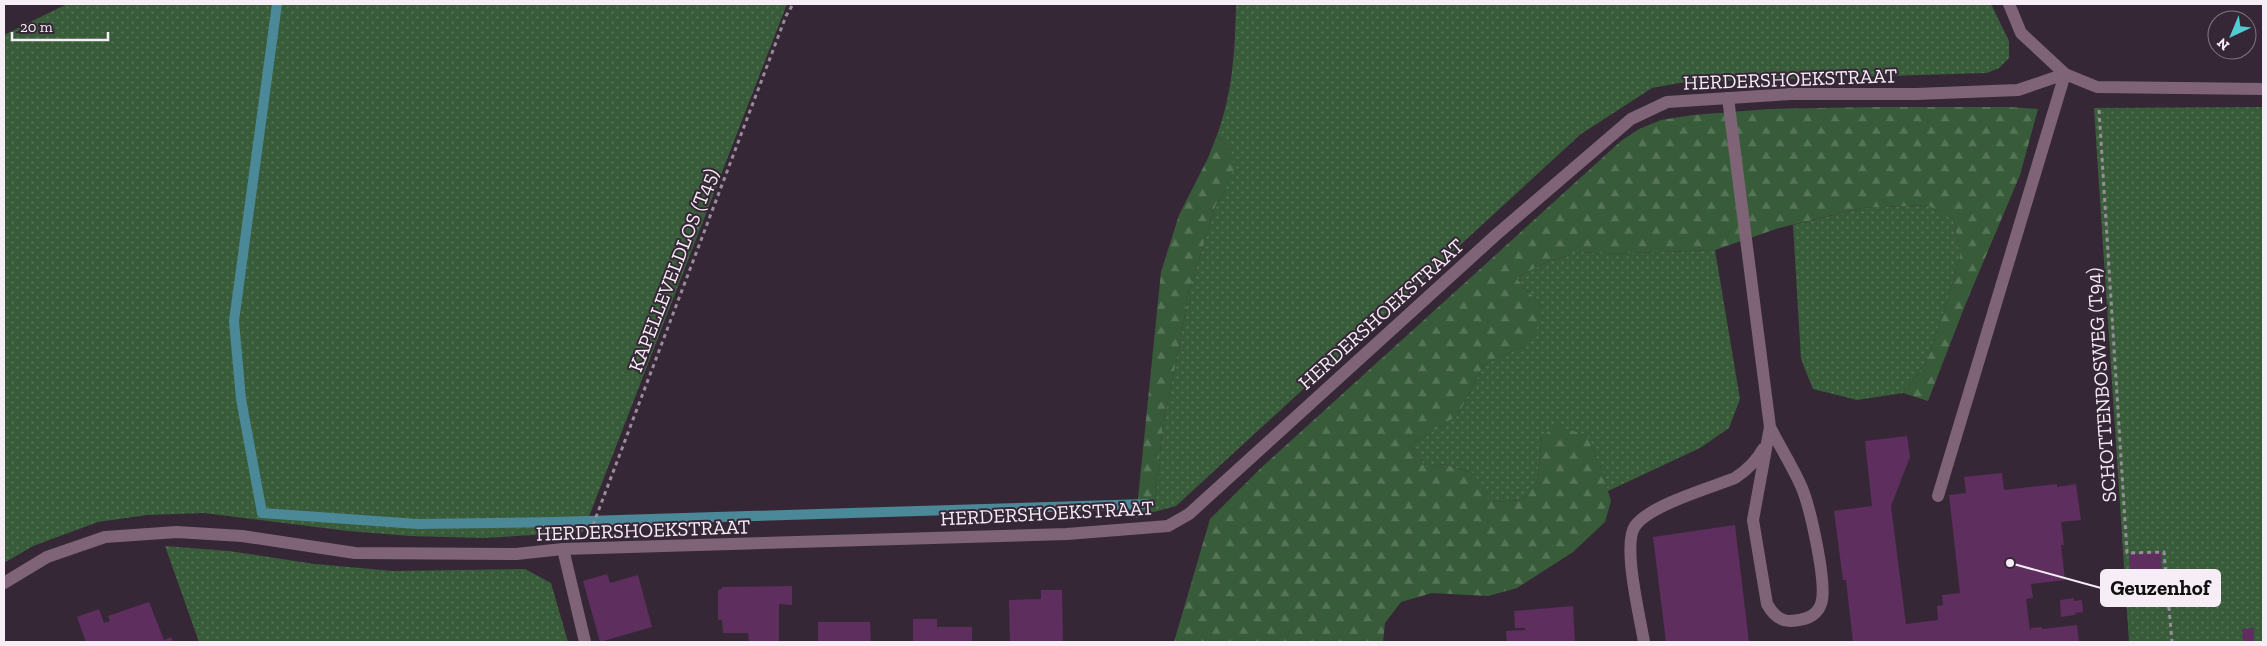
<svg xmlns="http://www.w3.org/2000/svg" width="2267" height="646" font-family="'Zilla Slab',serif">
<defs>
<pattern id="green-dots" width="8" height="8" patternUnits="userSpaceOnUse" patternTransform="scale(1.25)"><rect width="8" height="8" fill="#385c3a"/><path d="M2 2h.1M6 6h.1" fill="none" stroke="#567457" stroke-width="1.8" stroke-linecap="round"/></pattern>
<pattern id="forest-firs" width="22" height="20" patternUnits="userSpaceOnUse" patternTransform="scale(1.25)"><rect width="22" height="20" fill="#385c3a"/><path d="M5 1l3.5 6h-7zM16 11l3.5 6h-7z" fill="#567457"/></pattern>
</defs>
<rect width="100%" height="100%" fill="#362736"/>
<g fill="url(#green-dots)">
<path d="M67,4H787L583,532L483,538L410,536L348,531L204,513L147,515L98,522L33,546L4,563V35Z"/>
<path d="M1236,4H1991L2009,41V58L1999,68L1987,73L1685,82L1652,88L1581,134L1176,506L1154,512L1163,423L1180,344L1188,295L1216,204L1225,191L1231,151L1217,135C1233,92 1235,49 1236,4Z"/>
<path d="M2263,107V642H2129L2094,108Z"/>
<path d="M1927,205L1954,219L1960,257L1946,305L1926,363L1903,393L1857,400L1813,389L1801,359L1793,225L1862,208Z"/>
<path d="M1715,250L1740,399L1729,428L1700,448L1608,491L1601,468L1586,435L1542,436L1537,481L1523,500L1490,502L1473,473L1443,464L1426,468L1410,446L1458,415L1484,364L1522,347L1542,306L1516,278L1547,262L1581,252L1606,254Z"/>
<path d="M165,546L229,551L315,564L393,571L525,569L551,583L568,642H199Z"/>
</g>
<g fill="url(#forest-firs)">
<path d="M1878,107H2010L2038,109L2020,175L1966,303L1928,401L1903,393L1926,363L1946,305L1960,257L1954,219L1927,205L1862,208L1779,228L1715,250L1606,254L1581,252L1547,262L1516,278L1542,306L1537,328L1522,347L1484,364L1458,415L1410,446L1426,468L1443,464L1473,473L1491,502L1523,500L1537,481L1542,436L1557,426L1586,435L1601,468L1611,501L1605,522L1573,552L1517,588L1488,596L1432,593L1401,602L1385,623L1383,642H1174L1210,519L1261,468L1621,141L1639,129L1661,120L1693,115L1769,109Z"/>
<path d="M1217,135L1231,151L1234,169L1225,191L1216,204L1188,295L1180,344L1163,423L1154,512L1136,518L1161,272L1179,215L1208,158Z"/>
</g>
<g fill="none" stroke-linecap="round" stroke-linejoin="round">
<path stroke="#4b8898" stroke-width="10" d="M277,4L234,321L241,399L262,513L418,524L554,522L1147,504"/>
</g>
<g fill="#5e2e5f">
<path d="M1907,436L1910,457L1891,506L1906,624L1938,620L1937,606L1943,605L1942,595L1960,593L1949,495L1966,493L1964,477L2002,473L2004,490L2057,484V487L2076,484L2081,520L2061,522L2064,545H2061L2065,580L2031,584L2033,598L2026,599L2030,631L2031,628L2042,627V629L2077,625L2079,642H1853L1846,580H1843L1834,511L1872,506L1865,441Z"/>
<path d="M1735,525L1749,642H1666L1653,537Z"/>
<path d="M2161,552L2163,602L2132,603L2129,554Z"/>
<path d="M607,574L610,583L638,575L652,627L600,642L583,581Z"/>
<path d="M792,586V605L779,604V642H749L748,633H723L722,620H718V590L722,589V587Z"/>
<path d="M1041,590H1062L1063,642H1010L1009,600L1041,599Z"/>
<path d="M2074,598V601L2082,600L2083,612L2075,613V615L2061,617L2060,600Z"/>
<path d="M149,602L164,640L171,637L173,642H86L77,617L99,609L104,623L110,621L108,616Z"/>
<path d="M1573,606L1575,642H1507L1506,631L1525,630V628H1515L1514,611Z"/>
<path d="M913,619H937V627H972V642H913Z"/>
<path d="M818,622H870L871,642H818Z"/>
<path d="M2254,628V642H2243L2242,629Z"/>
</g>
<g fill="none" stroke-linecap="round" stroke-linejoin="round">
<g stroke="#998c99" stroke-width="3" stroke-dasharray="4 4" stroke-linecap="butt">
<path d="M2099,110L2127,553L2164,552L2172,642"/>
<path d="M593,525L786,16L793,4"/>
</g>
<g stroke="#7f6478" stroke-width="12">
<path d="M1728,98L1770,427L1753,520L1767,604C1772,613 1779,621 1790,621C1803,620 1816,618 1821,604C1828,585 1810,508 1802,488C1793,467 1780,447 1770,427"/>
<path d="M1938,496L2065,74"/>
<path d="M1644,642C1640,617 1622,545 1635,526C1650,505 1710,488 1735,478C1747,470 1756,462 1763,449"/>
</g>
<g stroke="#7f6478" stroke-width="12">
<path d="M2009,4L2021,33L2065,74L2097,87L2263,89"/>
<path d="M563,549L585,642"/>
<path d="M4,583L47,557L105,537L177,532L242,536L355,553L516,554L563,549L1067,534L1168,526L1189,514L1497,234L1631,119L1667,102L1791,94H1916L2018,90L2065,74"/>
</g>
</g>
<g text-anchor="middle" stroke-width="4" stroke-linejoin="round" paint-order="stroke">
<g font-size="20" fill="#f7edf7" stroke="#362736">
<text transform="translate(1790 79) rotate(-2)" y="7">HERDERSHOEKSTRAAT</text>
<text transform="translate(673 270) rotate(-69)" y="7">KAPELLEVELDLOS (T45)</text>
<text transform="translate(1381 314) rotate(-42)" y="7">HERDERSHOEKSTRAAT</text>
<text transform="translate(2101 385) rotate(-94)" y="7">SCHOTTENBOSWEG (T94)</text>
<text transform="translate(1047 513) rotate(-3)" y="7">HERDERSHOEKSTRAAT</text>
<text transform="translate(643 530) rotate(-2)" y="7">HERDERSHOEKSTRAAT</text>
</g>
</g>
<path fill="none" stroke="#f7edf7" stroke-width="2" d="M2010 563L2101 588"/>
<circle fill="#f7edf7" stroke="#362736" stroke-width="2" cx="2010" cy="563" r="5"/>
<rect fill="#f7edf7" stroke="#f7edf7" stroke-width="2" x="2101" y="570" width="119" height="36" rx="5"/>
<g font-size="21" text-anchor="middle" font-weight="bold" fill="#111">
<text x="2160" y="595">Geuzenhof</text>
</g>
<rect width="2267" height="646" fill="none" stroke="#f7edf7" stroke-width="10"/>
<g transform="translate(2232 35) rotate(224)"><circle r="24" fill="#362736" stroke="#837683"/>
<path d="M0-4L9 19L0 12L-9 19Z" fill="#51ccd3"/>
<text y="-8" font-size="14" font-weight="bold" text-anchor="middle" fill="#f7edf7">N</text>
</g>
<path d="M12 32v8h96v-8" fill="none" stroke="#f7edf7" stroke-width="2.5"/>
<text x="20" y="32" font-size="15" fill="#f7edf7" stroke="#362736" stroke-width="4" paint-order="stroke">20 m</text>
</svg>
